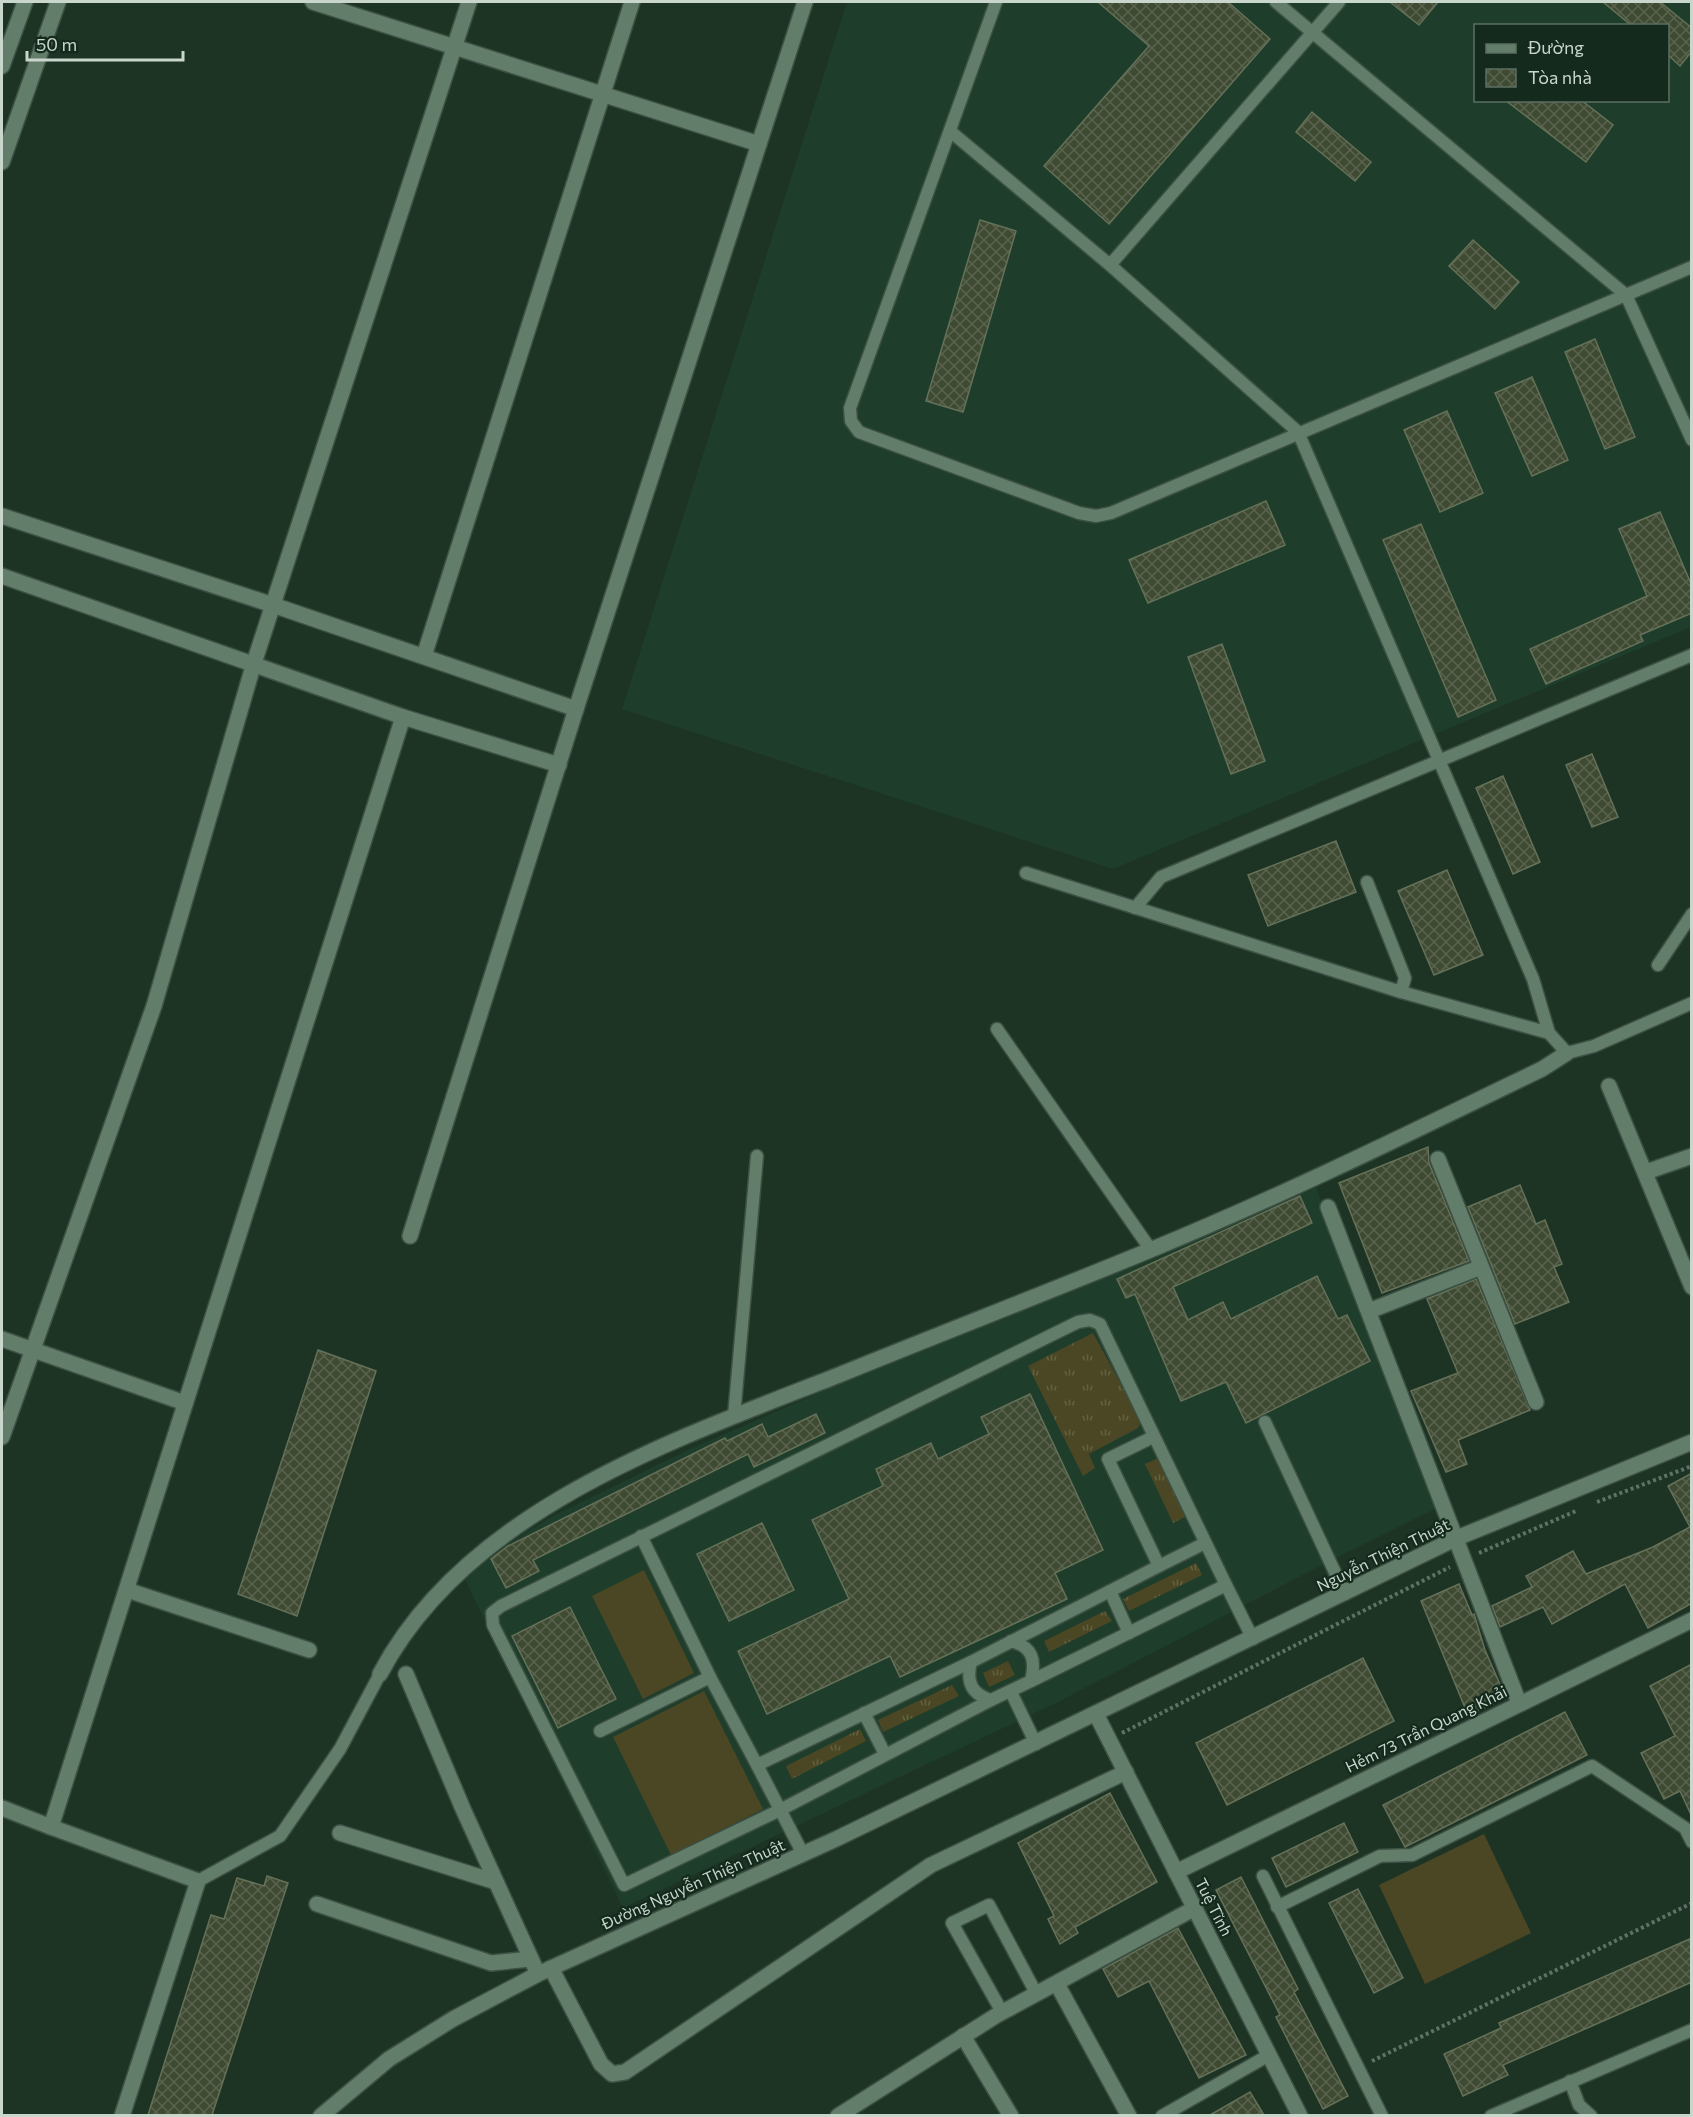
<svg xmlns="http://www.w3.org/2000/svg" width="1693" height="2117" font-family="Commissioner,sans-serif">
<defs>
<pattern id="grass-tufts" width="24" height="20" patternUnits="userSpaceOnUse" patternTransform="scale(1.5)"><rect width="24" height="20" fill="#4b4724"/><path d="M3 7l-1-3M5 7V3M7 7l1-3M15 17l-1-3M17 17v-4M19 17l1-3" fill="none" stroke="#646143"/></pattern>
<pattern id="building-cross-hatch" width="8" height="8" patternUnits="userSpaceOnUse" patternTransform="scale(1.5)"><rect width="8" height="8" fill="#3f4a32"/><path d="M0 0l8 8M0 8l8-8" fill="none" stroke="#59634e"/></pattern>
</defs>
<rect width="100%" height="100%" fill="#1d3425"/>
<g fill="#1e3d2a" fill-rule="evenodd">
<path d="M847,2H1691V627L1113,869L622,709ZM1476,26H1668V100H1476Z"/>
<path d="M1316,1187L1437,1508L1328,1562L1056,1703L623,1908L464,1577L490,1555L551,1517L690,1449L902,1357L1159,1257Z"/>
</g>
<g fill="url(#grass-tufts)">
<path d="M1093,1333L1141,1421L1138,1428L1089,1454L1095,1468L1083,1476L1028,1366Z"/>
<path d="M1163,1456L1191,1514L1173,1523L1145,1464Z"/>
<path d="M1196,1563L1202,1575L1129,1611L1123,1599Z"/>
<path d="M1105,1611L1112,1621L1049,1652L1044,1641Z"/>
<path d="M1008,1661L1015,1675L989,1687L983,1673Z"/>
<path d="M952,1685L959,1696L883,1732L878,1720Z"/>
<path d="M860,1729L866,1741L792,1779L786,1766Z"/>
</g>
<g fill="#4b4724">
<path d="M644,1570L694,1673L643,1699L592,1596Z"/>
<path d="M704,1691L763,1809L671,1855L613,1737Z"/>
<path d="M1484,1834L1531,1933L1425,1984L1379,1885Z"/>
</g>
<g fill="url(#building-cross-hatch)" stroke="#657158" stroke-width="1.5">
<path d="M1098,2H1228L1270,39L1109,224L1044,166L1149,46Z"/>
<path d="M1390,2H1438L1419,25Z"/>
<path d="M1603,2H1660L1692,28V51L1680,66L1668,55V26H1632Z"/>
<path d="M1505,100H1581L1613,125L1586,162Z"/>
<path d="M1312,112L1371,162L1355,181L1296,132Z"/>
<path d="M980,220L1016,231L963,412L926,401Z"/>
<path d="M1473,240L1519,282L1495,309L1449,266Z"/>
<path d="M1595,339L1635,437L1605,449L1565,352Z"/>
<path d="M1532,377L1568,460L1532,476L1495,393Z"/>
<path d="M1447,411L1483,493L1440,512L1404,430Z"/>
<path d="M1266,501L1285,545L1148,603L1129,560Z"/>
<path d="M1660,512L1692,586V613L1640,635L1643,641L1546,684L1530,649L1647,596L1619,529Z"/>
<path d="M1421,524L1496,700L1458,717L1383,540Z"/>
<path d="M1222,644L1265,761L1231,774L1188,657Z"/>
<path d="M1592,754L1618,817L1592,827L1566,765Z"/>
<path d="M1503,776L1540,862L1513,874L1476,788Z"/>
<path d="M1336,841L1356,892L1268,926L1248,875Z"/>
<path d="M1447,870L1483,955L1434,975L1398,891Z"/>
<path d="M1428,1147L1429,1163L1469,1261L1382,1293L1339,1183Z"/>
<path d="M1520,1185L1536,1224L1545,1220L1562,1264L1554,1267L1569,1302L1515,1324L1468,1207Z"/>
<path d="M1300,1196L1312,1223L1173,1287L1188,1320L1223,1302L1231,1319L1317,1276L1338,1319L1347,1315L1370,1361L1246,1423L1226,1382L1181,1401L1135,1294L1126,1298L1117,1279Z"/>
<path d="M1476,1279L1530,1410L1458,1440L1467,1464L1446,1472L1411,1391L1458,1373L1427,1299Z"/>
<path d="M318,1350L376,1371L297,1616L238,1594Z"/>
<path d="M1030,1394L1103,1550L1055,1573L1067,1599L900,1677L890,1656L767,1714L738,1651L849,1599L812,1520L883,1486L876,1469L931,1443L938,1459L989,1434L981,1417Z"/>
<path d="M816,1414L825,1433L754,1467L748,1454L533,1560L539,1571L506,1588L491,1559L508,1546L725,1438L727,1441L762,1424L768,1437Z"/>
<path d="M1692,1473V1603L1648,1628L1625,1584L1552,1624L1543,1607L1500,1627L1492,1606L1532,1587L1526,1576L1573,1551L1586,1574L1653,1547L1690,1527L1668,1486Z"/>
<path d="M762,1523L794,1590L729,1621L697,1554Z"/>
<path d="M1459,1584L1472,1615L1474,1614L1485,1650L1506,1698L1468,1715L1421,1601Z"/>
<path d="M570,1607L616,1699L558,1728L512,1636Z"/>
<path d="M1363,1658L1394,1721L1227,1805L1196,1743Z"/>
<path d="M1692,1664V1817L1680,1791L1664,1799L1641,1753L1675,1736L1650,1686Z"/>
<path d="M1565,1712L1587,1755L1405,1847L1383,1805Z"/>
<path d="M1110,1793L1157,1882L1075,1927L1078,1933L1060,1944L1048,1919L1054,1916L1018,1843Z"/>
<path d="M1344,1823L1358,1852L1286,1887L1272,1858Z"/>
<path d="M267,1876L288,1883L212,2115H148L211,1915L224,1919L237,1878L264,1886Z"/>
<path d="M1241,1877L1298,1989L1294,1992L1348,2096L1323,2109L1276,2017L1280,2015L1216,1890Z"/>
<path d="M1358,1889L1403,1978L1374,1993L1329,1903Z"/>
<path d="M1178,1928L1246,2055L1199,2078L1149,1981L1118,1997L1103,1969Z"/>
<path d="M1692,1938V1982L1503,2065L1508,2075L1463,2096L1444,2054L1501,2028L1499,2023Z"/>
<path d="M1250,2092L1264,2115H1210Z"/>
</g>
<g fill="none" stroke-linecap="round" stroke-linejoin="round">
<g stroke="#3c5043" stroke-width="15">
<g id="service">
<path d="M996,2L850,408L851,421L859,432L1079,513L1096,516L1111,513L1692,267"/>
<path d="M1276,2L1626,295L1692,440"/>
<path d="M950,131L1110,265L1298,432L1533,979L1549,1033"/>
<path d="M1110,265L1339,2"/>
<path d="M1026,873L1401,992L1549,1033L1567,1053L1594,1046L1692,1003"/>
<path d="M1367,882L1405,978L1401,992"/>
<path d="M1135,908L1161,877L1692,655"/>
<path d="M1658,965L1692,914"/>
<path d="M997,1029L1151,1250"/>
<path d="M734,1416L757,1156"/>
<path d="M1265,1422L1345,1594"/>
<path d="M641,1536L710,1677L757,1765"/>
<path d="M1159,1566L1205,1543"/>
<path d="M1226,1585L1253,1639"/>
<path d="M1110,1591L1129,1633"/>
<path d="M971,1662C966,1681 971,1694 991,1700L1031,1681C1036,1660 1033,1647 1011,1641"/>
<path d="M1011,1692L1036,1744"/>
<path d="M991,1700L780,1810L624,1885L493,1625L492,1613L501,1606L1078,1322L1090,1320L1100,1324L1226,1585L1031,1681"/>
<path d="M864,1713L885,1754"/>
<path d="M600,1731L710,1677"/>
<path d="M803,1854L757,1765L971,1662L1159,1566L1108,1459L1153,1437"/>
<path d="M1263,1876L1382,2116"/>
<path d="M198,1881L280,1836L340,1749L380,1674"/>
<path d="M1277,1907L1380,1856L1412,1855L1592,1766L1685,1828L1692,1842"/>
<path d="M1002,2012L952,1923L989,1905L1036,1993"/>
<path d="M1570,2081L1579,2105L1591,2116"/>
<path d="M1162,2116L1269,2055"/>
<path d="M1491,2116L1692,2030"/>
</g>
</g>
<g stroke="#3c5043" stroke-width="18">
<g id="minor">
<path d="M313,2L759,144"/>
<path d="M2,162L58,2"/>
<path d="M2,516L273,605L576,709"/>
<path d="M2,576L403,717L559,765"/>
<path d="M424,656L632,2"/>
<path d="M1609,1086L1692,1287"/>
<path d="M1438,1159L1536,1402"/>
<path d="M1646,1172L1692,1156"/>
<path d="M1328,1207L1519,1703"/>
<path d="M410,1236L576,709L805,2"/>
<path d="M1369,1311L1481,1267"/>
<path d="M2,1339L185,1403"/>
<path d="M2,1437L154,1006L254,663L469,2"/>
<path d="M127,1590L309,1650"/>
<path d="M380,1674C467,1509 676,1439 839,1375C942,1333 1046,1293 1148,1251C1282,1196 1412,1132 1542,1069L1567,1053"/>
<path d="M406,1674L463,1809L538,1974"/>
<path d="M2,1808L51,1827L403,717"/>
<path d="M51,1827L198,1881L122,2116"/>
<path d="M340,1833L496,1882"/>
<path d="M1176,1872L1692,1620"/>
<path d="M317,1904L491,1963L531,1959"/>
<path d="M551,1968L601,2064L612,2074L625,2072L931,1865L1126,1772"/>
<path d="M1057,1984L1129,2116"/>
<path d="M963,2036L1011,2116"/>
<path d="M838,2116L997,2015L1195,1908"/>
</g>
</g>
<g stroke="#3c5043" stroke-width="18">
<g id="tertiary">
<path d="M2,66L25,2"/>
<path d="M1096,1714L1300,2116"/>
<path d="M321,2116L389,2059L453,2019L538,1974L836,1839L1457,1538L1692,1442"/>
</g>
</g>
<g stroke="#5f7265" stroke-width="4" stroke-dasharray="3 3" stroke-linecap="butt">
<path d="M1597,1502L1692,1466"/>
<path d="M1479,1553L1576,1511"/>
<path d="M1122,1733L1450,1567"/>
<path d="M1372,2061L1692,1903"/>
</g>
<use href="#service" stroke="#637d6b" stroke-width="12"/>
<use href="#minor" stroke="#637d6b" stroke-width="15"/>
<use href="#tertiary" stroke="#637d6b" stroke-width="15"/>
</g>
<g text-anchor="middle" stroke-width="4.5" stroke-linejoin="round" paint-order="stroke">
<g font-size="16" fill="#c9d6cc" stroke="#132a1c">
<text transform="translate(1383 1555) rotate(-26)" y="6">Nguyễn Thiện Thuật</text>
<text transform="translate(1426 1729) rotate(-26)" y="6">Hẻm 73 Trần Quang Khải</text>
<text transform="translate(693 1884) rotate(-24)" y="6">Đường Nguyễn Thiện Thuật</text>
<text transform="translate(1214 1907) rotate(63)" y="6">Tuệ Tĩnh</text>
</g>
</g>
<rect width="1693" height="2117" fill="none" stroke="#c9d6cc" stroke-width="6"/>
<rect x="1474" y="24" width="195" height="78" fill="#132a1c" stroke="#5c6f62" stroke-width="1.5"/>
<rect x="1486" y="44" width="30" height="9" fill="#637d6b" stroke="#5c6f62" stroke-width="1.5"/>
<text x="1528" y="54" font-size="18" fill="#c9d6cc">Đường</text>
<rect x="1486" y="69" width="30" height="18" fill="url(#building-cross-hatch)" stroke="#5c6f62" stroke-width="1.5"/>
<text x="1528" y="84" font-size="18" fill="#c9d6cc">Tòa nhà</text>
<path d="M27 51v9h156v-9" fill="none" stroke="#c9d6cc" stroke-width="3"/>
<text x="36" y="51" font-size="18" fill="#c9d6cc" stroke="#132a1c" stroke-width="4.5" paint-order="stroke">50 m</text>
</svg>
